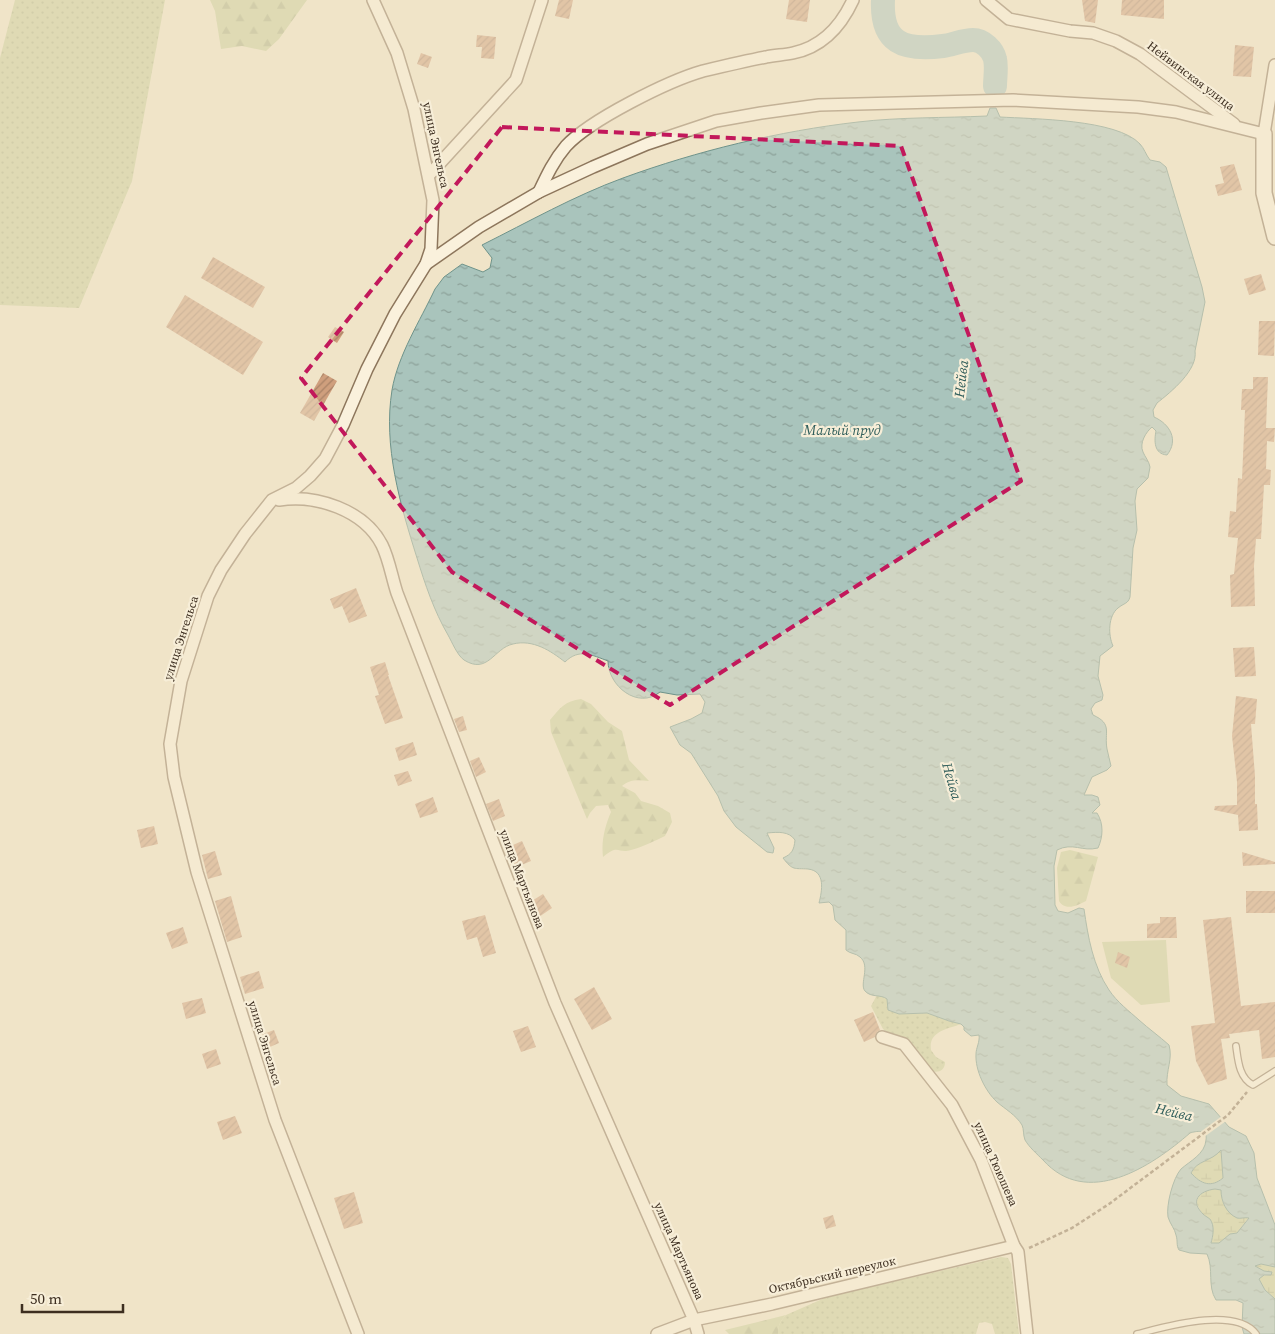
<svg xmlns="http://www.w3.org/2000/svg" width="1275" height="1334" font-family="'Source Serif 4',serif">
<defs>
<pattern id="grass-dots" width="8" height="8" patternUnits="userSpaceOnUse" patternTransform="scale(1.25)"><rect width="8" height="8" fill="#c9cf9b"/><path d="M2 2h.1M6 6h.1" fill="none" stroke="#aeb285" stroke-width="1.8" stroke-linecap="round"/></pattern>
<pattern id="forest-firs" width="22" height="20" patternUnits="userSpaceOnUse" patternTransform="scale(1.25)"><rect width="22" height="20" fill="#c9cf9b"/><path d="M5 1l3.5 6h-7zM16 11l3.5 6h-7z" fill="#aeb285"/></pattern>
<pattern id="wetland-marsh" width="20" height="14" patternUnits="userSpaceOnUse" patternTransform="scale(1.25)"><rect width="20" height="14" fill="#c9cf9b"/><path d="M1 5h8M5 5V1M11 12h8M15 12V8" fill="none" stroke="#aeb285"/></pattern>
<pattern id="water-ripples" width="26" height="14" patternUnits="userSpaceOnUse" patternTransform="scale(1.25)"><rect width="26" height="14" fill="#a9c4bc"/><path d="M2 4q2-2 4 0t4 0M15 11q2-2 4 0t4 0" fill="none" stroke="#8ba098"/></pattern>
<pattern id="building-hatch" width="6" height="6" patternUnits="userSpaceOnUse" patternTransform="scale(1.25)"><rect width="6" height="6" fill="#cf9f7d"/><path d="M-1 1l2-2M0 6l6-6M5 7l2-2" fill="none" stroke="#a98266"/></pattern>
</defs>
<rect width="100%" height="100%" fill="#f0e4c8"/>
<g fill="url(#grass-dots)">
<path d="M15,0H165L132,181L79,308L0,305V58Z"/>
<path d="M877,995L884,996L887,999V1006L907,1014L927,1013L949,1021L961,1024C948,1029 928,1031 931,1050L936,1057L945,1062C945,1071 938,1073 931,1071L883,1029L871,1006Z"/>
<path d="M1001,1257L1008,1258L1011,1264L1019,1334H995L992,1324L985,1322L979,1323L976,1334H778C778,1326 780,1321 786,1315L827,1297Z"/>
</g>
<g fill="url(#forest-firs)">
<path d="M210,0H307L279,39L266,51L242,46L221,49L215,11Z"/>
<path d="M581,699L591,704L608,722L622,731L629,760L649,781C638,780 630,779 622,786L635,793L641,801L658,806L670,813L672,822L665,836C654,841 643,847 631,850C617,854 619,843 603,857C601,841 605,826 611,812L608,805L596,806L590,813L587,819L551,732L550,720C560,708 565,701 581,699Z"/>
<path d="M1070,850L1098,857L1086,901C1077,906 1065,911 1059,901L1057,868L1061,852Z"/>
<path d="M786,1315C780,1321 778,1326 778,1334H729L725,1330Z"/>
</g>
<g fill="url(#wetland-marsh)">
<path d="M1221,1149L1223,1178C1211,1188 1201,1184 1191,1173L1197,1164Z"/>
<path d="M1215,1189L1222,1190C1220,1204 1227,1211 1238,1218L1249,1217L1237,1233L1230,1234L1219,1243H1211L1213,1235L1197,1204C1197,1193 1205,1190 1215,1189Z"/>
<path d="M1261,1264L1275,1267V1299C1268,1294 1262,1287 1259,1279L1261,1276L1271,1275L1254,1266Z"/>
</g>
<path fill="#c9cf9b" d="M1166,940L1170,1002L1141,1005L1111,978L1102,942Z"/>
<path fill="url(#water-ripples)" stroke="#6f938a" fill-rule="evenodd" d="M990,108H996L1000,117C1033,119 1117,119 1140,144C1144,148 1146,155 1150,160L1160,162L1166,167L1202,287L1205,302L1195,351C1198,370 1171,392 1157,403L1153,410L1154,417C1170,424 1179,440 1167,455C1154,454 1154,441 1156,431L1152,427C1146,432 1139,443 1143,452C1145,457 1149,461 1150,467L1148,478L1137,489L1135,501L1137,530L1133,548L1130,597C1128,604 1124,603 1118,608C1108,616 1108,635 1113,646L1100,656L1098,676L1103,695L1102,700L1095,703L1091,709L1093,715C1113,724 1104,732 1107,749C1108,755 1110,760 1111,766L1107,770L1092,777L1084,795H1092L1098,797L1100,805L1092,813H1097C1104,824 1103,837 1098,848C1082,852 1073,842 1057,850L1054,866L1055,905L1058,911L1068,913L1079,908L1084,909C1088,937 1093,966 1109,990C1117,1002 1129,1011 1139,1020C1149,1029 1159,1036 1169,1045C1173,1059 1166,1070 1167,1085L1181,1096L1209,1104L1229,1127L1246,1136L1254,1153L1257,1178L1275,1225V1267L1261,1264L1255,1266L1264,1271L1272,1272L1271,1275H1264L1259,1279L1265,1290L1275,1299V1334H1244L1242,1327L1243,1303L1236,1300H1216C1207,1286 1214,1269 1207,1254L1190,1253L1179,1250C1176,1245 1178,1241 1176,1235C1175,1229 1170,1224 1168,1217C1166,1205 1173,1178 1181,1169C1190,1161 1205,1154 1206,1140C1208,1129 1196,1131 1190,1133C1151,1167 1087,1209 1043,1160C1037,1154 1029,1147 1025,1140C1023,1135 1024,1129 1022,1125C1016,1115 1005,1109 997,1102C985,1091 975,1070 976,1054C976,1048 980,1042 979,1035L971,1036L964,1030V1027L961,1024L949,1021L927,1013L899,1014L888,1010L887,999C881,994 871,998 865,991C859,984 871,966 860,957C856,953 850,954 846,950V930L835,920L833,906L829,902L819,903C822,891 826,871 808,869C794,868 793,871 783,858C792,854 794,850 795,840C789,831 778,832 767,833L774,848L773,853L767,852L736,827L724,811L718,796L691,753L680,745L670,727L691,719L702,713L705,702L700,694L677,695L660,692C638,710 608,686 608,661C592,655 579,648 565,662C551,651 533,639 513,644C494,648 488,675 464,660C457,655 452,642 448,635C434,611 425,584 417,558C400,504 383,446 392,390C398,355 420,321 435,289L444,277L462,264L483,272L490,268L492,258L482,245C528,222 574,196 623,178C697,151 779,131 858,122C900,117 944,118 987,116ZM1221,1150L1223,1178C1211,1188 1201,1184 1191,1173C1197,1160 1211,1162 1221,1150ZM1215,1189L1221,1190C1221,1201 1226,1213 1237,1218C1240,1219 1245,1217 1249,1218L1237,1233L1230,1234L1219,1243H1211C1213,1236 1215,1226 1210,1219C1210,1219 1204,1215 1204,1215C1189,1201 1199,1191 1215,1189Z"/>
<path fill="#f0e4c8" d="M1222,1116L1226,1121L1204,1137L1199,1133Z"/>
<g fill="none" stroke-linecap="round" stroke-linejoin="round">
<path stroke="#a9c4bc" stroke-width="24" d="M883,0C881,43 903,51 943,46C952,45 963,40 973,40C983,40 993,50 995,59C997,67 995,78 995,86"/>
</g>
<g fill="url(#building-hatch)">
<path d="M559,0H573L569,19L555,16Z"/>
<path d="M789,0H810L807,22L786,19Z"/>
<path d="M1082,0H1098L1095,23L1085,21Z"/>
<path d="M1122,0H1164V19L1121,15Z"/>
<path d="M477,35L496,37L494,59L481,58L482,47H476Z"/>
<path d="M1235,45L1254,47L1251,77L1233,76Z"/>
<path d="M421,53L432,57L428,68L417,64Z"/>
<path d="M1234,164L1242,190L1218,196L1215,185L1224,183L1220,167Z"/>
<path d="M213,257L265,287L253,308L201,278Z"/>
<path d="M1261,274L1266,290L1249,295L1244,279Z"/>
<path d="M185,295L263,342L243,375L166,327Z"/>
<path d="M1259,321H1275L1274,356L1258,355Z"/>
<path d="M335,327L344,332L337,343L328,337Z"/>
<path d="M323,373L337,381L314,421L300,413Z"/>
<path d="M1253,377H1268L1266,428H1275L1274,442L1267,441L1266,469L1271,470L1270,485H1264L1261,539H1256L1254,566L1255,606L1231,607L1230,575L1234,574L1238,538L1228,537L1230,511L1236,512L1238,478L1242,479L1245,410H1241L1242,389H1253Z"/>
<path d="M356,588L367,616L349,623L342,606L334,609L330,599Z"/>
<path d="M1254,647L1256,676L1235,677L1233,648Z"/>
<path d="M385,662L389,675H388L403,718L385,724L375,696L379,695L370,667Z"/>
<path d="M1236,696L1257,699L1255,724H1251L1255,776V804H1257L1258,830L1239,831L1238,815L1214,810L1215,806L1237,805V782L1232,736Z"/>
<path d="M463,716L467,730L459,732L454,719Z"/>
<path d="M413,742L417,755L399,761L395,748Z"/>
<path d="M479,757L486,772L476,777L470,761Z"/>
<path d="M408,771L412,781L398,786L394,775Z"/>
<path d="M433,797L438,812L420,818L415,804Z"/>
<path d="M499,799L505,816L493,821L486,804Z"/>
<path d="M154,826L158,844L141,848L137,830Z"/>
<path d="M522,841L531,861L512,869L504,849Z"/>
<path d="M215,851L222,875L208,879L202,855Z"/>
<path d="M1242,852L1275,862V864L1243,866Z"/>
<rect x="1246" y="891" width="29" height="22"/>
<path d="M543,894L552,908L536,919L527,904Z"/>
<path d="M231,896L242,937L227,942L215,901Z"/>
<path d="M485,915L496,953L483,957L477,937L467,940L462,921Z"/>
<path d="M1160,917H1176L1177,938H1147V924L1160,923Z"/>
<path d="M1231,917L1241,1006L1275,1002V1057L1262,1059L1259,1030L1229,1034L1230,1038L1221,1039L1227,1079L1208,1085L1196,1061L1191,1026L1215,1023L1203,920Z"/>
<path d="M183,927L188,943L172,949L166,933Z"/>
<path d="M1118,952L1130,957L1127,968L1115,963Z"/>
<path d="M259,971L264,988L245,994L240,977Z"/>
<path d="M594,987L612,1019L592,1030L574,999Z"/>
<path d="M202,998L206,1013L186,1019L182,1003Z"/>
<path d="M873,1012L880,1030L877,1032L875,1037L864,1042L854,1020Z"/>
<path d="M528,1026L536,1047L521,1052L513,1031Z"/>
<path d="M274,1030L279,1043L263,1050L258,1036Z"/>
<path d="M216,1049L221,1064L207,1069L202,1054Z"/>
<path d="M235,1116L242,1133L223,1140L217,1122Z"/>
<path d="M354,1192L363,1223L344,1229L334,1198Z"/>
<path d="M833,1215L836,1226L826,1229L823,1218Z"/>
</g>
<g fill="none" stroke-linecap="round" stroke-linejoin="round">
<g stroke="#8d765c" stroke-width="8">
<g id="service">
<path d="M1236,1046C1238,1060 1239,1078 1253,1085L1275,1071"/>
<path d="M1137,1334C1165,1327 1235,1306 1256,1334"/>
</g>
</g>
<g stroke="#8d765c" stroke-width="14">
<g id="minor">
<path d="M986,0L1009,19L1070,31L1093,33L1116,41L1140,54L1234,124"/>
<path d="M429,175L516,80L542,0"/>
<path d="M539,192C547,175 554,160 566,146C590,120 668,81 703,71C724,66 745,61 766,57C775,55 784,55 793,53C822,47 841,26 853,0"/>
<path d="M426,264L479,227L539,192L593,167L647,144L716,121L761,113L819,105L1013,100L1138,107L1176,112L1264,134L1275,65"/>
<path d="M279,500C316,494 364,510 382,545C389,559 392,578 397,593L555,1003L694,1320L698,1334"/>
<path d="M882,1037L904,1044L952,1105L981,1160L1014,1246L1018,1252L1027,1334"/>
<path d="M358,1334L275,1120L197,872L174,777L170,744L181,681L208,596L221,570L245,534L272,500L296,488L310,476L325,459L343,425L367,369L395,314L426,264L431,249L433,200L414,109L397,53L373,0"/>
<path d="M657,1334L694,1320L772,1304L1014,1246"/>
</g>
</g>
<g stroke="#8d765c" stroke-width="18">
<path id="tertiary" d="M1264,134V193L1275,237"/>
</g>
<path stroke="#8d765c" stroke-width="2.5" stroke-dasharray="4 2.5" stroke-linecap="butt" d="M1029,1248L1072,1228L1109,1204L1228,1115L1247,1092"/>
<use href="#service" stroke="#faf1dc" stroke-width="5.5"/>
<use href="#minor" stroke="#faf1dc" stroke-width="11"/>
<use href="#tertiary" stroke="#faf1dc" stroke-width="15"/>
</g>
<path d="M0 0H1275V1334H0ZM502,127L901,146L1021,481L670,705L452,572L301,378Z" fill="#f0e4c8" fill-opacity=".55" fill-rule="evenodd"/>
<path fill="none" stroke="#c2185b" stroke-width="4" stroke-dasharray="10 6" stroke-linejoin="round" d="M502,127L901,146L1021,481L670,705L452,572L301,378Z"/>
<g text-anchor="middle" stroke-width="4.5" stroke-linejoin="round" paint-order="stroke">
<g font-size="12" fill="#3d2e20" stroke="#f7eed8">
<text transform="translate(1191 76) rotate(37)" y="4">Нейвинская улица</text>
<text transform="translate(436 145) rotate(78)" y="4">улица Энгельса</text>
<text transform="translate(181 638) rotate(-72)" y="4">улица Энгельса</text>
<text transform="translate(522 879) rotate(69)" y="4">улица Мартьянова</text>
<text transform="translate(265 1043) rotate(73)" y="4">улица Энгельса</text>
<text transform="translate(996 1164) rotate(66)" y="4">улица Тююшева</text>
<text transform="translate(679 1251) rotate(66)" y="4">улица Мартьянова</text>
<text transform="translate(832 1275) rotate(-13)" y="4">Октябрьский переулок</text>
</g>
<g font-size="14" font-style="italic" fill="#2f5d5a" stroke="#f7eed8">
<text transform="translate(961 379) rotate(-83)" y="5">Нейва</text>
<text x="842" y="435">Малый пруд</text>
<text transform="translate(952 781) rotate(74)" y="5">Нейва</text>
<text transform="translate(1174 1112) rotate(13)" y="5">Нейва</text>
</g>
</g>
<path d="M22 1304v8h101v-8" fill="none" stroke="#3d2e20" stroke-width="2.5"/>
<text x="30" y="1304" font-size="15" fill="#3d2e20" stroke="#f7eed8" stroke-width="4" paint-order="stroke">50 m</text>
</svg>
